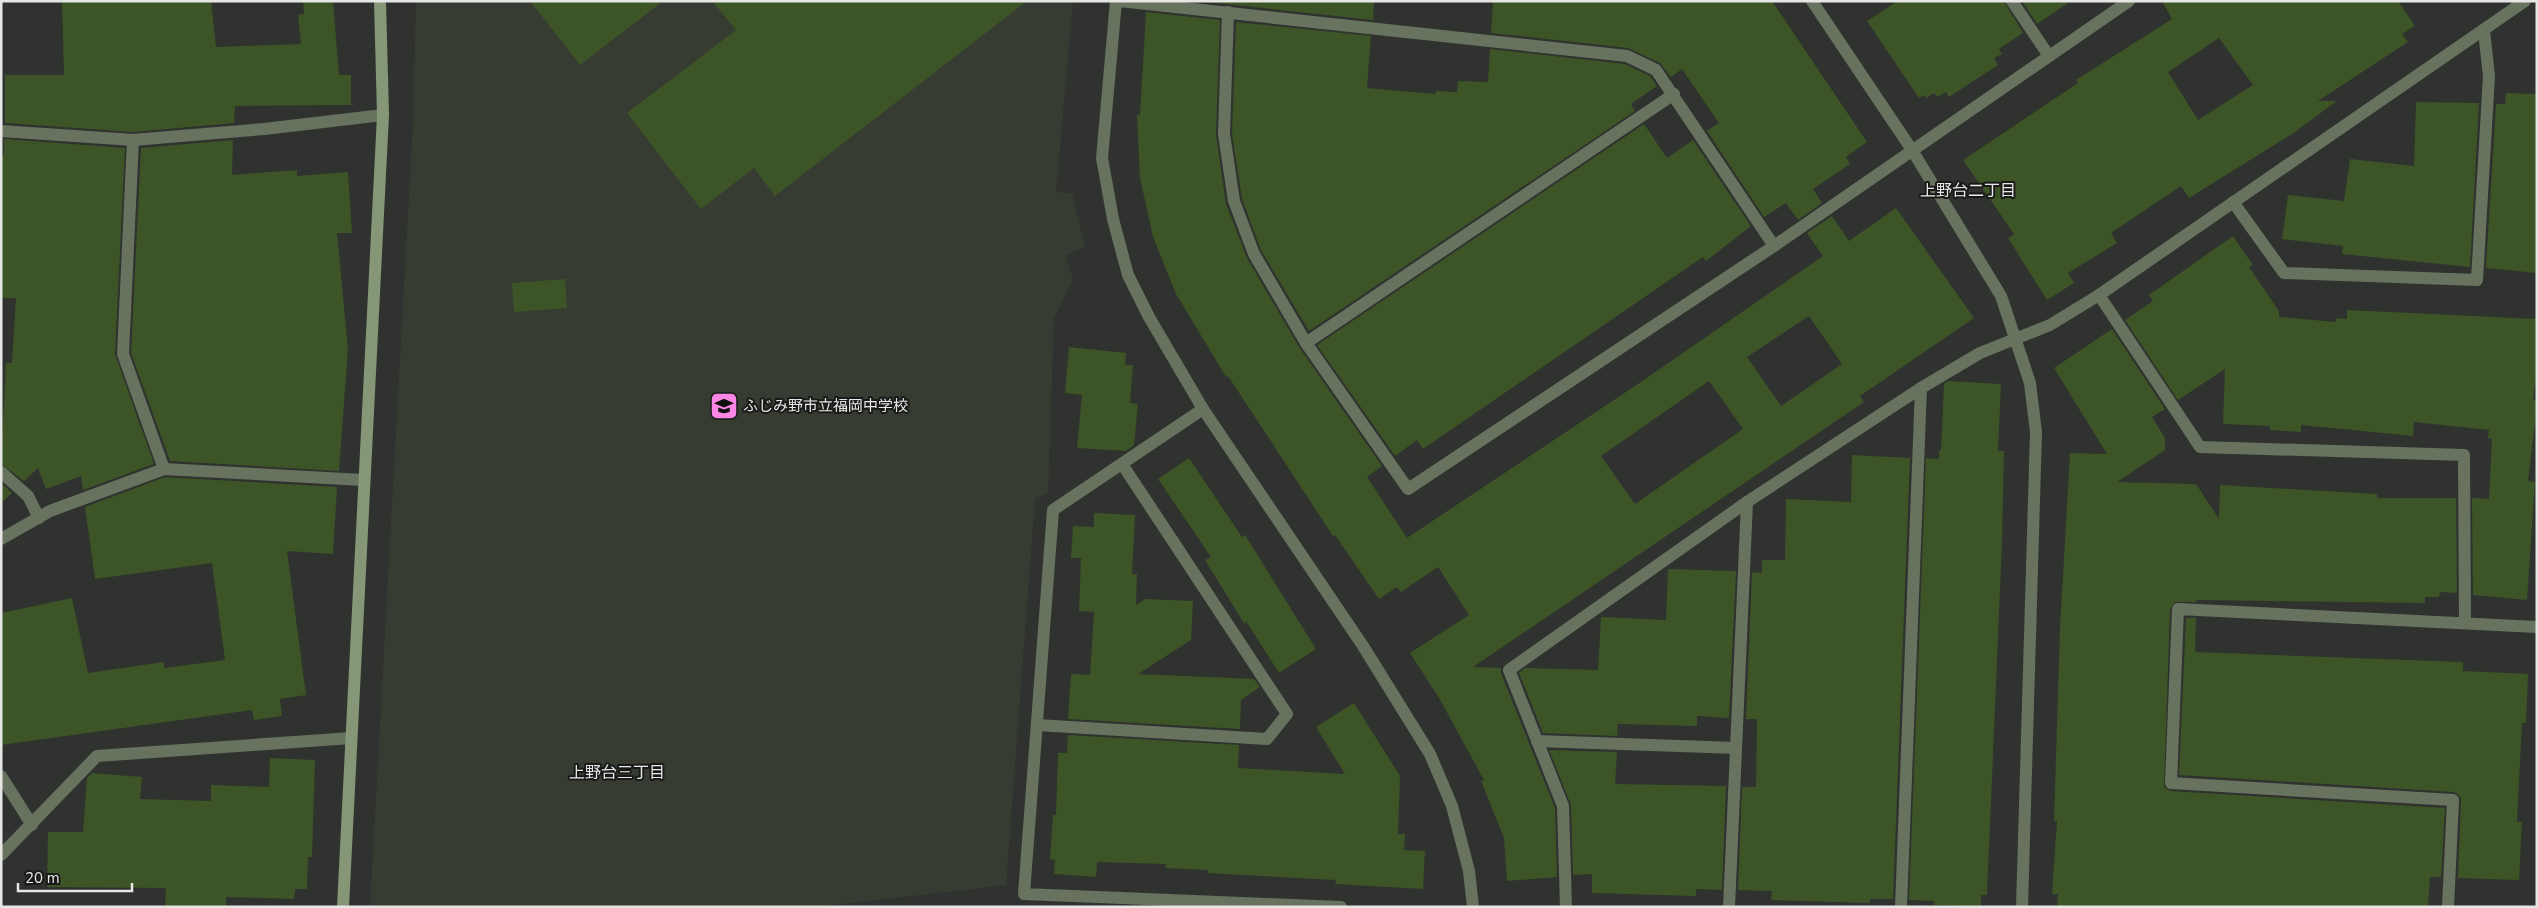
<svg xmlns="http://www.w3.org/2000/svg" width="2538" height="908" font-family="'Nunito Sans','Noto Sans JP',sans-serif">
<rect width="100%" height="100%" fill="#30322f"/>
<path fill="#373c33" d="M416,1H1073L1056,192L1072,193L1085,247L1066,255L1073,279L1054,319L1048,493L1035,499L1006,885L817,907H370L413,122Z"/>
<g fill="#3c5426" fill-rule="evenodd">
<path d="M62,1H211L216,47L301,44L298,15L304,14L303,1H333L339,75H351V105L235,106L234,123L133,132L5,123V75H64Z"/>
<path d="M530,1H663L580,65Z"/>
<path d="M712,1H1027L775,196L754,168L701,209L627,113L736,30Z"/>
<path d="M1197,1H1374L1373,20Z"/>
<path d="M1493,1H1772L1867,142L1846,157L1850,164L1813,189L1822,203L1798,220L1786,203L1764,217L1707,131L1719,123L1682,69L1671,77L1660,63L1628,48L1491,33Z"/>
<path d="M1898,1H2004L2023,33L1999,49L2002,54L1994,58L1998,65L1949,97L1946,92L1937,97L1934,93L1926,98L1924,95L1919,98L1867,21Z"/>
<path d="M2022,1H2071L2037,24Z"/>
<path d="M2162,1H2398L2415,26L2402,34L2408,42L2318,101H2337L2292,134L2189,198L2181,186L2111,233L2117,243L2068,273L2074,283L2047,300L2008,238L2014,234L1963,160L2078,83L2076,80L2172,19ZM2219,38L2253,85L2198,120L2168,72Z"/>
<path d="M1146,12L1220,20L1216,134L1226,204L1247,258L1299,347L1382,466L1367,477L1407,538L1638,384L1823,256L1807,233L1832,216L1849,241L1896,208L1974,318L1860,396L1864,402L1473,667L1501,668V673L1555,808L1557,877L1507,881L1504,838L1481,781L1484,780L1439,698L1410,653L1469,615L1438,567L1401,592L1397,587L1379,599L1335,535L1333,536L1228,376L1226,377L1176,294L1153,237L1140,178L1137,115H1140ZM1809,316L1842,364L1781,406L1747,357ZM1709,381L1743,429L1635,504L1601,456Z"/>
<path d="M1236,22L1371,36L1367,88L1436,94V91L1457,92L1458,81L1488,82L1490,49L1625,64L1650,76L1657,86L1631,104L1635,111L1309,331L1261,250L1242,199L1232,134Z"/>
<path d="M2506,93L2537,94V273L2486,268L2496,104H2505Z"/>
<path d="M2416,102L2479,103L2470,267L2342,254L2343,246L2282,239L2288,195L2344,201L2350,159L2414,166Z"/>
<path d="M1644,124L1667,158L1693,140L1751,226L1706,261L1703,257L1423,449L1417,440L1395,456L1317,345Z"/>
<path d="M4,139L125,148L115,354L154,464L83,490L81,476L46,489L38,468L24,481L1,464L6,363H12L16,298H1V155H4Z"/>
<path d="M233,140L232,175L297,170V176L348,172L352,233H337L348,349L339,471L170,461L131,353L141,148Z"/>
<path d="M2233,236L2253,265L2249,267L2279,311V317L2336,322V318L2347,319V310L2537,319V369L2533,400H2537V406L2528,481L2535,482L2527,600L2473,595L2472,498L2489,499L2492,439L2488,438L2489,430L2414,422L2413,436L2301,425V432L2270,430V426L2223,424L2225,369L2178,400L2125,320L2153,301L2149,295Z"/>
<path d="M565,279L567,308L514,312L512,283Z"/>
<path d="M2112,329L2165,409L2152,417L2165,438V450L2117,482L2196,484L2219,519L2220,485L2377,494V498H2456L2457,593L2440,592L2439,597H2425V603L2196,600V602H2175L2170,609L2164,787L2171,791L2445,808L2441,877H2430L2428,907H2057L2058,894H2052L2057,821H2054L2060,628L2070,453L2107,454L2054,368Z"/>
<path d="M1069,347L1126,353L1125,365H1133L1130,403L1138,404L1134,445L1126,451L1077,448L1082,395L1065,393Z"/>
<path d="M1948,381L2001,384L1998,451H2004L2002,542L1987,895H1981V906L1934,905V901L1909,900L1926,458L1939,459V450H1941L1944,384Z"/>
<path d="M1852,455L1910,458L1893,899H1870V903L1771,900L1772,891L1738,890L1742,787H1756L1757,719H1746L1752,572L1762,573V560H1785L1786,499L1851,502Z"/>
<path d="M1189,458L1242,537L1245,535L1316,649L1279,673L1246,621L1245,625L1205,560L1211,557L1158,479Z"/>
<path d="M165,477L337,487L333,554L287,551L306,695L280,699L282,716L254,720L252,710L1,745V613L72,598L88,673L164,662V668L225,660L212,563L95,579L85,507Z"/>
<path d="M1,483L12,493L1,503Z"/>
<path d="M1094,513L1135,515L1132,574H1137L1136,605L1145,599L1193,601L1191,640L1138,674L1254,679L1260,687L1241,700L1240,729L1068,719L1071,674L1090,675L1094,612L1079,611L1081,558H1071L1073,526L1094,527Z"/>
<path d="M1668,569L1736,571L1729,718L1697,716V726L1618,724L1617,736L1543,733L1519,673L1525,668L1598,670L1601,617L1666,620Z"/>
<path d="M2186,618H2196L2195,652L2463,662V671L2528,674L2526,723H2522L2517,822H2522L2519,880L2458,878L2461,800L2460,796L2454,792L2179,775Z"/>
<path d="M1354,703L1400,776L1398,834H1405L1404,850L1425,851L1423,889L1335,884L1336,880L1208,873V870L1165,868L1166,864L1097,862L1096,877L1054,874L1055,860L1050,859L1053,815H1056L1058,753H1067L1068,735L1239,745L1238,768L1345,774L1316,727Z"/>
<path d="M1549,750L1617,752L1615,784L1726,786L1722,890L1696,889V896L1592,893V874L1573,875L1571,805Z"/>
<path d="M270,758L315,760L312,857H308L307,889H295L294,899L226,897V907H165L166,888L47,887L48,832H83L87,778L92,773L142,777L140,799L211,801V785L269,787Z"/>
</g>
<g fill="none" stroke-linecap="round" stroke-linejoin="round">
<g stroke="#67735e" stroke-width="12">
<path d="M1,472L28,496L39,518"/>
<path d="M1,776L32,825"/>
</g>
<g stroke="#67735e" stroke-width="12">
<path d="M1116,1L1102,158L1113,219L1128,275L1149,317L1203,409L1363,646L1430,754L1452,806L1469,871L1473,907"/>
<path d="M1119,1L1627,56L1656,70L1774,246"/>
<path d="M1812,1L1912,150L2001,296L2030,383L2036,432L2022,907"/>
<path d="M2012,1L2049,56"/>
<path d="M1228,12L1224,134L1234,201L1254,254L1306,343L1408,489L1774,246L2129,1"/>
<path d="M1,131L133,140L264,129L383,115"/>
<path d="M133,140L123,354L164,469"/>
<path d="M2233,202L2284,273L2477,280L2489,76L2484,31"/>
<path d="M2099,295L2200,447L2464,455L2465,622"/>
<path d="M1306,343L1674,94"/>
<path d="M1203,409L1053,510L1024,894L1341,907"/>
<path d="M1,539L50,511L164,469L363,480"/>
<path d="M1037,725L1267,739L1287,714L1122,464"/>
<path d="M1537,741L1736,748"/>
<path d="M1,855L97,756L351,738"/>
<path d="M1566,907L1563,806L1509,670L1747,502L1921,388L1980,353L2050,325L2099,295L2525,1"/>
<path d="M1729,907L1747,502"/>
<path d="M1901,907L1921,388"/>
<path d="M2448,907L2453,800L2171,783L2178,609L2537,627"/>
</g>
<path stroke="#859776" stroke-width="12" d="M343,907L383,115L380,1"/>
</g>
<defs>
<g id="school-square" transform="scale(1.4375)"><rect x="-9" y="-9" width="18" height="18" rx="4" fill="#fc86e3" stroke="#191a18"/><path d="M0-5L7-2L0 1L-7-2ZM-4 1L0 2.5L4 1V4Q0 6-4 4Z" fill="#111"/></g>
</defs>
<g fill-rule="evenodd">
<use href="#school-square" x="724" y="406"/>
</g>
<g text-anchor="middle" stroke-width="4" stroke-linejoin="round" paint-order="stroke">
<g font-size="15" fill="#e6e7e5" stroke="#191a18" text-anchor="start">
<text x="743" y="411">ふじみ野市立福岡中学校</text>
</g>
<g font-size="16" fill="#e6e7e5" stroke="#191a18">
<text x="1968" y="196">上野台二丁目</text>
<text x="617" y="778">上野台三丁目</text>
</g>
</g>
<rect width="2538" height="908" fill="none" stroke="#e6e7e5" stroke-width="5"/>
<path d="M18 883v8h114v-8" fill="none" stroke="#e6e7e5" stroke-width="2.5"/>
<text x="25" y="883" font-size="15" fill="#e6e7e5" stroke="#191a18" stroke-width="4" paint-order="stroke">20 m</text>
</svg>
